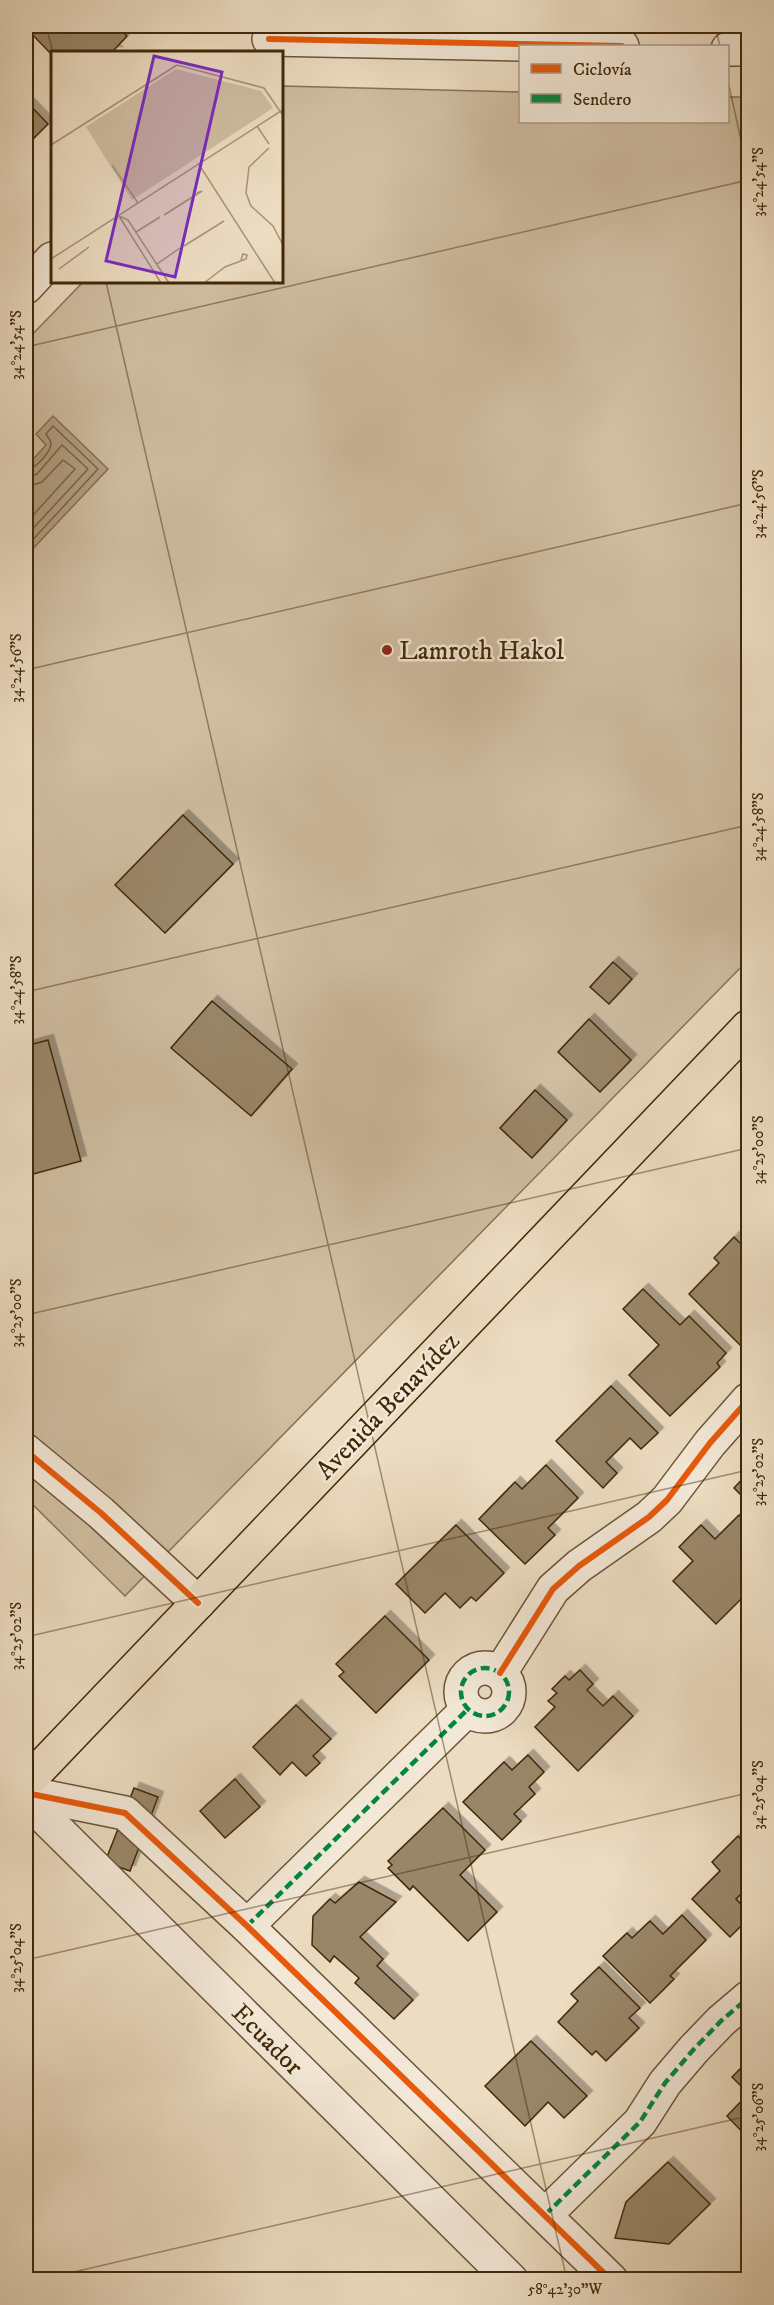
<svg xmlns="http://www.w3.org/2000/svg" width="774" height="2305" font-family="'IM FELL DW Pica',serif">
<defs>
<filter id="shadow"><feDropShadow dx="5.5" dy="-5.5" stdDeviation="0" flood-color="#0004"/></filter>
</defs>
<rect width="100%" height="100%" fill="#ecdcc1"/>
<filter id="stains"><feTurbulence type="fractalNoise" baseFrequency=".00333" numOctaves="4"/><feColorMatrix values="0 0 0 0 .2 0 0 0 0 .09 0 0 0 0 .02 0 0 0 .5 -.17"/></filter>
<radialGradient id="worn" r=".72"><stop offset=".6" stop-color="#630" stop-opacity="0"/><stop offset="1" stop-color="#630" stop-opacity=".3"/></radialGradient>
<path fill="#cfbda1" stroke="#887254" stroke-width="1.5" d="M282,86L520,92V122H728V97H748V960L125,1596L26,1498V341L83,282H282Z"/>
<path fill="#b29f82" stroke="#846f51" stroke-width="1.5" d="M53,416L108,469L26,556V467L46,445L36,434Z"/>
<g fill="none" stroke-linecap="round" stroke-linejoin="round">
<g stroke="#796444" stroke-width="1.5">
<path d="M26,470C35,469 52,452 51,442L46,434L53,426L98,469L26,547"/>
<path d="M26,478L37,474L62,445L88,469L26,536"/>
<path d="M26,487L42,482L63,460L75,469L26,523"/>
</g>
</g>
<g fill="#998668" stroke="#402807" stroke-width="1.5" filter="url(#shadow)">
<path d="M26,26H117L127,36L114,50L117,52H52V55L26,28Z"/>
<path d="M26,101L48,124L26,146Z"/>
<path d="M183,815L233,864L165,933L115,885Z"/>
<path d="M613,962L632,979L609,1004L590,987Z"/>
<path d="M212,1001L292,1069L251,1116L171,1048Z"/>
<path d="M589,1019L631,1060L600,1092L558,1052Z"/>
<path d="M48,1040L81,1161L26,1176V1046Z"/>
<path d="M535,1090L567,1120L532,1158L500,1128Z"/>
<path d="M734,1237L748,1251V1341L742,1347L689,1294L719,1263L714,1258Z"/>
<path d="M643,1289L680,1325L689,1316L726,1353L717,1363L720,1367L670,1416L629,1375L659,1345L623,1309Z"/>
<path d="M611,1386L658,1433L641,1449L630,1438L606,1462L617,1473L603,1488L556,1441Z"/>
<path d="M546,1465L578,1498L548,1528L555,1535L525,1564L479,1519L515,1482L522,1489Z"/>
<path d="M748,1473V1502L734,1488Z"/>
<path d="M739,1515L748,1525V1592L716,1624L673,1581L693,1561L679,1547L701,1525L715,1539Z"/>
<path d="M456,1525L504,1573L476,1601L471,1597L460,1608L445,1593L425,1613L396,1584Z"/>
<path d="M385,1616L429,1660L376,1713L339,1676L344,1672L336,1664Z"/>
<path d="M580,1670L593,1684L587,1690L603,1706L613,1696L633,1716L578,1771L535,1727L555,1707L548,1701L557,1693L552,1689L565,1676L569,1680Z"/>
<path d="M296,1705L331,1739L313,1756L320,1763L306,1776L292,1762L280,1775L253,1747Z"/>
<path d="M528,1755L544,1772L529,1787L535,1794L514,1814L521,1821L502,1840L463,1802L504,1762L512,1770Z"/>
<path d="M235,1779L260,1807L225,1838L200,1811Z"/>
<path d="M134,1788L158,1797L130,1871L105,1862Z"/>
<path d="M443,1808L485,1850L460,1875L497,1912L468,1941L413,1886L410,1890L388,1868L392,1865L388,1861Z"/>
<path d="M738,1836L748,1847V1887L736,1899L748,1912V1919L730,1937L692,1899L720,1871L712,1862Z"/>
<path d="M359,1882L396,1902L360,1937L383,1959L377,1966L413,2000L394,2019L355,1983L359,1978L334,1956L330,1962L312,1945L313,1916L330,1899L335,1903Z"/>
<path d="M682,1915L706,1940L670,1976L674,1979L650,2003L603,1956L627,1933L632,1938L650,1921L663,1934Z"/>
<path d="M599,1967L640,2008L629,2018L639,2028L606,2061L596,2051L592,2055L558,2022L578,2001L571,1994Z"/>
<path d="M531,2041L587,2096L564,2118L548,2102L525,2126L485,2086Z"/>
<path d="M748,2061V2093L732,2077Z"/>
<path d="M748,2094V2138L727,2116Z"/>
<path d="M668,2162L710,2204L669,2244L615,2238L626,2202Z"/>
</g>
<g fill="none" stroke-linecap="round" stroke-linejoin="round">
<g stroke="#6b5536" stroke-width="36">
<g id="minor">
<path d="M269,39L622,46"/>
<path d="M728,49H748"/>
<path d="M26,287L52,259"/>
<path d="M26,1451L101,1513L198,1603"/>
<circle cx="485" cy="1692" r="24"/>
<path d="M500,1673L553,1589L579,1566L649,1517L667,1500L710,1443L748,1400"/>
<path d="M26,1793L125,1813L247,1926L611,2280"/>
<path d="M26,1799L511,2280"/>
<path d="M247,1926L468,1709"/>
<path d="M545,2215L640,2122L665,2083L694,2049L721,2021L748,1998"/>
</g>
</g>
<g stroke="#402807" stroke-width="36">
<path id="major" d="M26,1783L748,1027"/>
</g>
<use href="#minor" stroke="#f3e8d7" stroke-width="33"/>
<use href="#major" stroke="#ecdcc1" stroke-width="33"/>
<g stroke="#00873e" stroke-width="4.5" stroke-dasharray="9 4.5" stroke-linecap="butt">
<circle cx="485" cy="1692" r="24"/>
<path d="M247,1926L468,1709"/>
<path d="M545,2215L640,2122L665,2083L694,2049L721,2021L748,1998"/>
</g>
<g stroke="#f3e8d7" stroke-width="10">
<g id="cycleway">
<path d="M269,39L622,46"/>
<path d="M26,1451L101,1513L198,1603"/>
<path d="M500,1673L553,1589L579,1566L649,1517L667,1500L710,1443L748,1400"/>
<path d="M26,1793L125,1813L247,1926L611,2280"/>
</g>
</g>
<use href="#cycleway" stroke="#e8590c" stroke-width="6"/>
</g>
<path fill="none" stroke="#402807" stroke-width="1.5" stroke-opacity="0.45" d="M46,26L53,52M715,26L720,46M728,81L748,172M106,282L567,2280M26,347L748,180M26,670L748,503M26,992L748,825M26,1315L748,1148M26,1637L748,1470M26,1960L748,1793M39,2280L748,2116"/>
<circle fill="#8f2418" stroke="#f3e8d7" stroke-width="2" cx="387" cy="650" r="6"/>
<g text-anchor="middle" stroke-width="5" stroke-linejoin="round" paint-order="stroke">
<g font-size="26" fill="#402807" stroke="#f3e8d7" text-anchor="start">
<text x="399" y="659">Lamroth Hakol</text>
</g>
<g font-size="26" fill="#402807" stroke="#f3e8d7">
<text transform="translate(387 1405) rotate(-46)" y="9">Avenida Benavídez</text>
<text transform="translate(268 2039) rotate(45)" y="9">Ecuador</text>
</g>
</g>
<g transform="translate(51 51)">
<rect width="232" height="232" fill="#ecdcc1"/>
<path d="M125,18L210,40L222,57L81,149L35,76Z" fill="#cfbda1"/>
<path fill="none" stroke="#a79477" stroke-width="1.5" d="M126,14L213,37L233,66M206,75L218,93M0,94L126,14M218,97L198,116L195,142L200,155L222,175L233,196M147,112L224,232M61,114L87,152M113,164L151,140L146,142M68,165L77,169L118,232M68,165L110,232M85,181L109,166M133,195L173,170L168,173M0,208L233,58M106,213L129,197M8,218L38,196M153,232L174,216L195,208L196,204L192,203L190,209"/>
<path fill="#7b2cbf" fill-opacity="0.15" stroke="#7b2cbf" stroke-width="3" d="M103,5L171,21L124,226L55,210Z"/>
<rect width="232" height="232" fill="none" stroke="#402807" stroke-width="3"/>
</g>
<rect width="774" height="2305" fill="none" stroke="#ecdcc1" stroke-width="66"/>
<rect x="519" y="45" width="210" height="78" fill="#f3e8d7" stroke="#ab9b84" stroke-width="1.5"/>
<rect x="531" y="64" width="30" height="9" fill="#e8590c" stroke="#ab9b84" stroke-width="1.5"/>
<text x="573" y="75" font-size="18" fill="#402807">Ciclovía</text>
<rect x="531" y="94" width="30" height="9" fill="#00873e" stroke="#ab9b84" stroke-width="1.5"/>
<text x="573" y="105" font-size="18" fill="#402807">Sendero</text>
<rect x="33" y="33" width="708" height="2239" fill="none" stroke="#402807" stroke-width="2"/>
<g font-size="15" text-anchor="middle" fill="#402807">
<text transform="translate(758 182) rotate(-90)" y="5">34°24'54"S</text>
<text transform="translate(16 345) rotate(-90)" y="5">34°24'54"S</text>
<text transform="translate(758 504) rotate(-90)" y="5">34°24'56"S</text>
<text transform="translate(16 668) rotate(-90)" y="5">34°24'56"S</text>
<text transform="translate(758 827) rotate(-90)" y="5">34°24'58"S</text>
<text transform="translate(16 990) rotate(-90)" y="5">34°24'58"S</text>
<text transform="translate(758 1150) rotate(-90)" y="5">34°25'00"S</text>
<text transform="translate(16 1313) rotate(-90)" y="5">34°25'00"S</text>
<text transform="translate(758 1472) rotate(-90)" y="5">34°25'02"S</text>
<text transform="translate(16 1636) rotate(-90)" y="5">34°25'02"S</text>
<text transform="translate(758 1795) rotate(-90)" y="5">34°25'04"S</text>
<text transform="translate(16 1958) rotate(-90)" y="5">34°25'04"S</text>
<text transform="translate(758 2117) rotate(-90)" y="5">34°25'06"S</text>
<text x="565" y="2294">58°42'30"W</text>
</g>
<rect width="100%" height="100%" filter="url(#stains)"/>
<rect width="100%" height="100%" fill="url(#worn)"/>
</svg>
